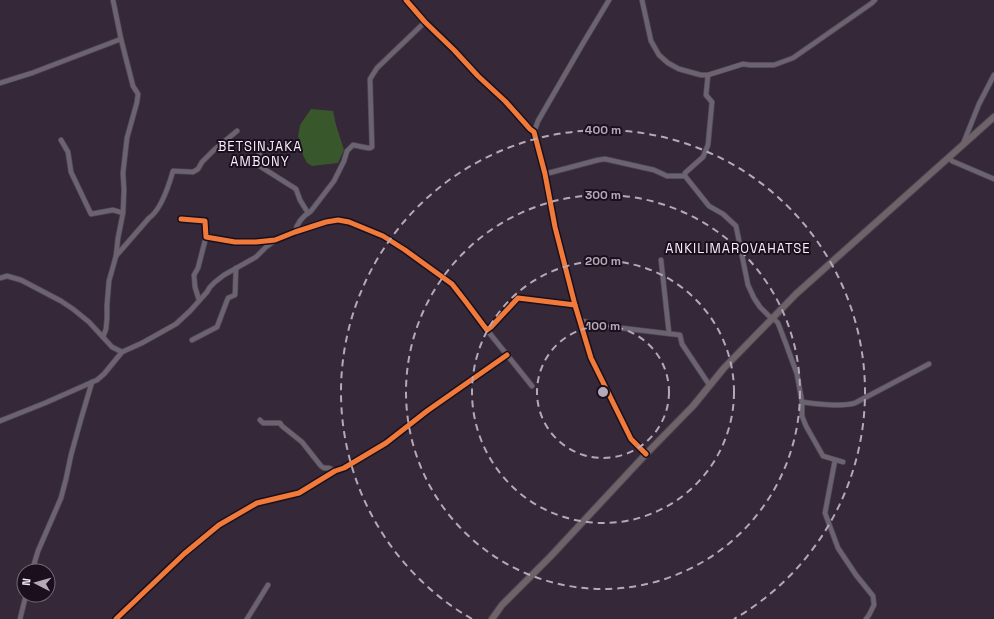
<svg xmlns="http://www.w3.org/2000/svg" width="994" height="619" font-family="'Space Grotesk',sans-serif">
<rect width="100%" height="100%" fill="#342839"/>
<path fill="#38582b" d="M311,109L333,111L336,125L344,150L338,163L312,166L307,163L303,155L299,138L298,137L300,125Z"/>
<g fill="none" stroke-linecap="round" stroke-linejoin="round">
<g stroke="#504654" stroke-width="6">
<g id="minor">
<path d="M406,0L425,22L454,50L478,76L505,101L530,129L534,132L545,174L555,227L575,305L591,358L631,439L646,454"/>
<path d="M642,0L651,41L659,55L668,63L679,69L701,75H708L743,64L750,65H774L793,58L872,3L875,0"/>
<path d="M0,83L32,73L121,39"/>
<path d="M534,132L538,121L582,45L609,0"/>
<path d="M61,140L68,152L71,172L91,214L113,210L123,213"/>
<path d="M963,144L979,104L994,75"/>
<path d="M260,150L258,162V165L296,189L300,200L308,213"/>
<path d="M949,158L952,161L994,179"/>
<path d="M545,174L598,160L605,159L654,170L667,176H685V173L703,157L708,145L712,102L706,95L708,75"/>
<path d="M685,176L709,206L723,214L736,226L748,285L754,298L760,307L772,319"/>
<path d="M181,219L205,221L206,237L235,242H256L275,240L295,232L326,222L338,220L349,222L383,236L405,250L452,284L466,302L487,330L491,327L518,298L575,305"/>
<path d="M295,232C297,223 303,216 311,211L334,181L344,161L347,151L353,145L368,148H370L372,147L370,79L377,68L425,22"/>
<path d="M116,256L149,218C161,210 169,185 173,171L193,172L198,169L202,162L214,150L237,131"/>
<path d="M661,260L669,333"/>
<path d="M0,278L7,276L21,280L61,301L73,309L89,322L112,347L122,352"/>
<path d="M199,300L195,287L194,275L198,268L206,237"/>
<path d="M773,318L778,323L786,344L797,374L802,402V416L806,426L823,456L843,462"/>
<path d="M580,320L596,325L680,335L682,344L710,386"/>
<path d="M487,330L532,386"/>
<path d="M103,337L106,329L107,318V305L109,281L116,256L118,238L123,213L124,190L123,173L127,138L137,102L138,94L133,86L121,39L113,0"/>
<path d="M192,340L217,327L228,298L235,295L236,268"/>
<path d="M802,402C815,404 843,407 855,403L929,364"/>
<path d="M260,420L263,423H280L282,426L302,442L321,466L324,468H329L335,471"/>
<path d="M0,421L45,403L97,380L104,374L122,352L142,343L176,324L190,311L207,292L210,287L215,282L224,275L256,257L266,247L274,241"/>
<path d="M835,460L825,513L838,548L856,575L873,596L874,605L869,615L866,619"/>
<path d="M32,571L38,551L61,498L66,479L71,455L81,419L92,382"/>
<path d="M20,619L26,595"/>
<path d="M116,619L184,554L219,525L257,503L299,493L335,471L344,468L386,443L427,411L507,355"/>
<path d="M247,619L268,585"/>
</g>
</g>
<g stroke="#504654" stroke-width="8">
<path id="major" d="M492,619L502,605L550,557L646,454L693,406L724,368L796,294L994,117"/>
</g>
<use href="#minor" stroke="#6c6370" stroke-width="4.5"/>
<use href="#major" stroke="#6f6269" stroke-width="6"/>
<g stroke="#1a101d" stroke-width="8">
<g id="cycleway">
<path d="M406,0L425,22L454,50L478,76L505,101L530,129L534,132L545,174L555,227L575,305L591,358L631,439L646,454"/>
<path d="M181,219L205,221L206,237L235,242H256L275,240L295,232L326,222L338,220L349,222L383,236L405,250L452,284L466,302L487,330L491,327L518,298L575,305"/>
<path d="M116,619L184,554L219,525L257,503L299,493L335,471L344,468L386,443L427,411L507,355"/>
</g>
</g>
<use href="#cycleway" stroke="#f17a3a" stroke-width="5"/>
</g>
<g fill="none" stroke="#b5a9b9" stroke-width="2" stroke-dasharray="7 5">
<circle cx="603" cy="392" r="66"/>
<circle cx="603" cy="392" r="131"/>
<circle cx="603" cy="392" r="197"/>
<path d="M472 619A262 262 0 1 1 734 619"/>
</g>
<g text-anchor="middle" stroke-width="4" stroke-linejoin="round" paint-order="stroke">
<g font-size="13" letter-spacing="1" fill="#faeefe" stroke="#1a101d">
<text x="260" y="151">BETSINJAKA<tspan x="260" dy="15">AMBONY</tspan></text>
<text x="738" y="253">ANKILIMAROVAHATSE</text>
</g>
</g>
<circle cx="603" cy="392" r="6" fill="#b5a9b9" stroke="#1a101d" stroke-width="2"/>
<g font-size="12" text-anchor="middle" font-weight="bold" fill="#b5a9b9" stroke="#1a101d" stroke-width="4" stroke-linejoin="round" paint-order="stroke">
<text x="603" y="134">400 m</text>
<text x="603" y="199">300 m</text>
<text x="603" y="265">200 m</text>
<text x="603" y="330">100 m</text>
</g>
<g transform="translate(36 583) rotate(276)"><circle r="19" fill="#1a101d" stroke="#746977"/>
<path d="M0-3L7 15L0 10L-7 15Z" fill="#b5a9b9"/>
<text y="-6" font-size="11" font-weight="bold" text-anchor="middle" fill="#faeefe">N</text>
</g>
</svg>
